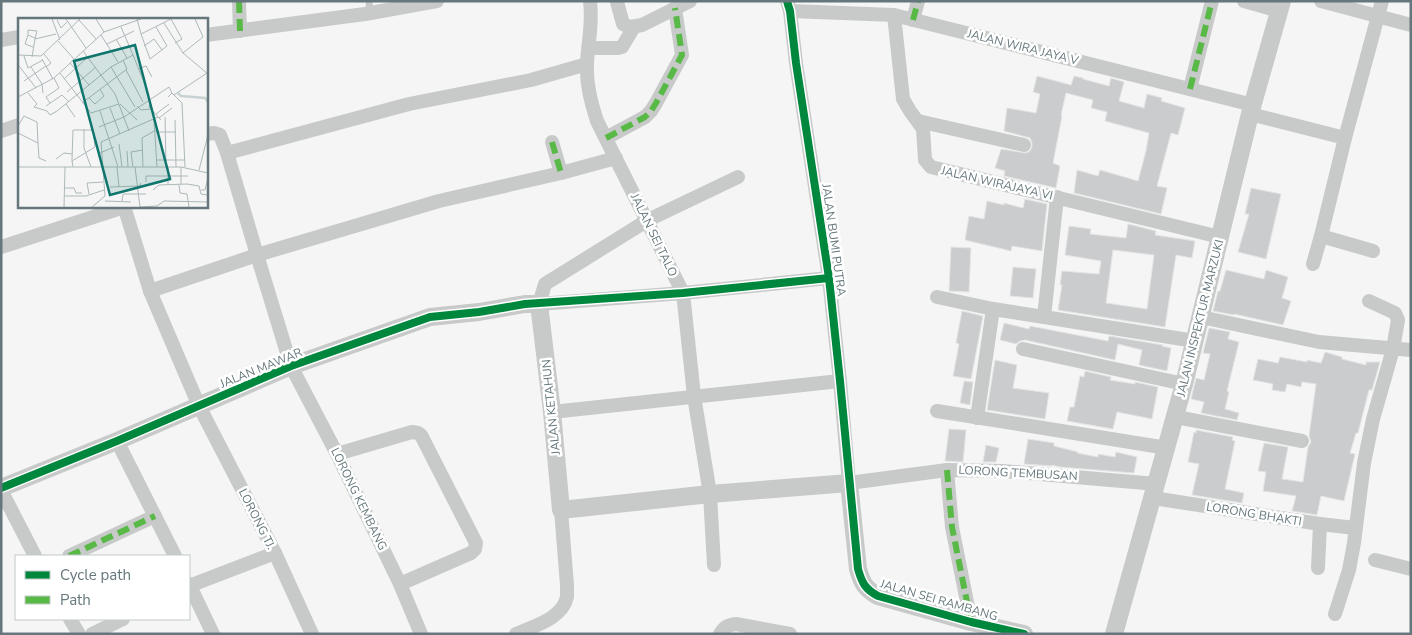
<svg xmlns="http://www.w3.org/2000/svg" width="1412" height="635" font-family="'Nunito Sans',sans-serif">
<rect width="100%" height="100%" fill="#f5f5f5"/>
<g fill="#cbcccd" stroke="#e4e4e4" fill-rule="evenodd">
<path d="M1037,76L1071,85L1074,76L1083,78V79L1109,86L1111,78L1124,82L1119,101L1144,108L1147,94L1162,98L1161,101L1185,108L1178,135L1171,133L1157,186L1167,188L1161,214L1074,193L1077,170L1098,176L1100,170L1138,181L1146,151L1149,133L1105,121L1107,112L1091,108L1093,100L1066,93L1061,115L1062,116L1053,163L1060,166L1056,188L1004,176L1005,171L995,168L1001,149L1026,153L1030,151L1032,147V143L1030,138L1004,131L1007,108L1036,113L1040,94L1033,92Z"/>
<path d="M1251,188L1281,194L1266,259L1238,252L1249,214H1245Z"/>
<path d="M1025,199L1047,204L1042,251L1012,246L1011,251L965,240L969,216L984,219L987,201L1004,205V203L1023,208Z"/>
<path d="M1128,224L1156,231L1155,235L1195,241L1192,258L1176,255L1165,327L1058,310L1062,285H1060L1062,271L1099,274L1101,261L1065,255L1069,226L1091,229L1090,234L1126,238ZM1113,250L1154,255L1147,309L1106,303Z"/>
<path d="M951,247L971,248L969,292L949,291Z"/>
<path d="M1013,267L1036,269L1033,298L1010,296Z"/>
<path d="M1226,270L1264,279L1266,270L1288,277L1282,298L1291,301L1283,325L1234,314V315L1213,311L1218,291H1220Z"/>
<path d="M962,311L983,316L971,379L953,376L959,344L956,343Z"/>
<path d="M1004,323L1029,329L1030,326L1108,341L1109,336L1163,345L1162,346L1171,348L1167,371L1139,365L1142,350L1118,344L1115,360L1025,340L1020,341L1016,344L1000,340Z"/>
<path d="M1209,328L1230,332L1228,339L1239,342L1227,391L1229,392L1225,409L1239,413L1237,420L1201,413L1204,402L1191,399L1196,378L1204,380L1210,354L1203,353Z"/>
<path d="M1325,352L1342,357V359L1366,365V362H1380L1372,390H1369L1358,433H1356L1350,453L1355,454L1344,501L1321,496L1317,515L1292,511L1296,496L1263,491L1266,472L1258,471L1264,443L1288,447L1282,479L1303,482L1308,447L1311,442L1309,436L1316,384L1302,382L1301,387L1287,384L1285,392L1272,390L1273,384L1253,380L1258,359L1278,363L1280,357L1307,362V360L1321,363Z"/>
<path d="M995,360L1017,365L1013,388L1049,393L1045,419L987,410Z"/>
<path d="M1085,371L1111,377L1110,380L1135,384V382L1158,387L1152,419L1117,412L1113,429L1067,421L1070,407H1074L1080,376L1084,377Z"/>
<path d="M964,381L973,382L970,405L960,403Z"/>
<path d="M949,429L966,430L963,462L945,461Z"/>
<path d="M1196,430L1233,437L1232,440L1235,441L1225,489L1244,493L1242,503L1192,495L1199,464L1188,462L1194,432L1196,433Z"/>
<path d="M1028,439L1054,443V446L1078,452L1077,453L1098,457V454L1115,457L1116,452L1137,457L1134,473L1060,467L1052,465V466L1024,464Z"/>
<path d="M986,445L999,448L996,462H983Z"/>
</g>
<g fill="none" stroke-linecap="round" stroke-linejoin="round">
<path stroke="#c8caca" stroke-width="7" d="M369,1L370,13"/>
<g stroke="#c8caca" stroke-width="14">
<path d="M239,1L240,31"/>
<path d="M590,1C593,25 588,41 587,63C586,84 591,102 597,121L683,293L694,396L710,494L714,565"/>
<path d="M787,1L790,11L796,63L829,278L840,381L849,483L947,470L1003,471L1157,484"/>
<path d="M1244,1L1279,11"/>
<path d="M1321,1L1411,25"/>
<path d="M617,2L623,24L630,27L642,25L690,1"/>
<path d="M790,11L894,15L1253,105"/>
<path d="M894,15L903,99L910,111L923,129L925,160L931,167L1220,237"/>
<path d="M913,20L918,1"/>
<path d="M206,35L365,14L437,1"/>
<path d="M1,40L19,37"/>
<path d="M589,48H618L622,47L634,27"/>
<path d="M1190,89L1212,1"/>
<path d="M1250,114L1345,138"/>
<path d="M918,121L1024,145"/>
<path d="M1,131L19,125"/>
<path d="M206,134L214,133L220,135L227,153L257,255L291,366L337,454L400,584L421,634"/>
<path d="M606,138L645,117L651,111L656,103L682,55L675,8"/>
<path d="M552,142L561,173"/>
<path d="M227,153L409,104L531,80L587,64"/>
<path d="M738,177L648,220L545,284L539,304L683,293L829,278"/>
<path d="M1057,197L1044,317L1195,341"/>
<path d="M124,206L150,291L199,406L275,553L312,634"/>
<path d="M1,247L124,207"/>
<path d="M1373,251L1321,236L1345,138L1382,1"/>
<path d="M1313,264L1321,236"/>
<path d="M150,291L257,255L439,201L561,173L616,158"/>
<path d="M937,297L993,309L1044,317"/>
<path d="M1201,317L1319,342L1411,350"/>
<path d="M1023,349L1184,384"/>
<path d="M937,411L1167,448"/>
<path d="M552,412L840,381"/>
<path d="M1176,417L1302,441"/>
<path d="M977,418L993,309"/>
<path d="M117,441L175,556"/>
<path d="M337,454L412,432L418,433L421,435L476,543L475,549L471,553L400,584"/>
<path d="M947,470L952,527L971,622"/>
<path d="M1,490L35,556"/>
<path d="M1153,498L1320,524L1355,528"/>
<path d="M69,556L155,516"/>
<path d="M1375,560L1411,569"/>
<path d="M1318,568L1320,524"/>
<path d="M189,584L213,634"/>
<path d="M189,586L275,553"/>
<path d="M1335,614L1349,570L1354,543L1364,463L1373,419L1393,349L1398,320L1395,313L1369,301"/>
<path d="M70,619L79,634"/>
<path d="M92,634L123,619"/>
<path d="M516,634C534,626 562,619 567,597C567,593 567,588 567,585L561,510"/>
<path d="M720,634C724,627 728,625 736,624L790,634"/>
</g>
<g stroke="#c8caca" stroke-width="18">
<path d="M1,488L117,441L291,366L430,317L479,312L525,304H539L552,412L561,510L710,494L849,483L858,569C862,583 865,589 878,596L971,622L1024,634"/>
<path d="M1114,634L1184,384L1250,114L1282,1"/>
</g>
<g stroke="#58b947" stroke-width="6" stroke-dasharray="12 6" stroke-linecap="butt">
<path d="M239,1L240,31"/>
<path d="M913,20L918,1"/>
<path d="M1190,89L1212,1"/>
<path d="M606,138L645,117L651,111L656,103L682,55L675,8"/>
<path d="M552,142L561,173"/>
<path d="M947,470L952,527L971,622"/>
<path d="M69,556L155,516"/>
</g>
<g stroke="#fff" stroke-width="11">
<g id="cycleway">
<path d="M787,1L790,11L796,63L829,278L840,381L858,569C862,583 865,589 878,596L971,622L1024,634"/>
<path d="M1,488L117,441L291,366L430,317L479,312L525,304L683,293L829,278"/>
</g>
</g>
<use href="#cycleway" stroke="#00873e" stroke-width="8"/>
</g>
<g text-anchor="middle" stroke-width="5" stroke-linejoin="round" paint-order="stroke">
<g font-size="12" fill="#65777c" stroke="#fff">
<text transform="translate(1023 47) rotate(14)" y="4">JALAN WIRA JAYA V</text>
<text transform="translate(997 183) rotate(13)" y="4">JALAN WIRAJAYA VI</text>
<text transform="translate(654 235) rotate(64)" y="4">JALAN SEI TALO</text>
<text transform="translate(834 240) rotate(82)" y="4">JALAN BUMI PUTRA</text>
<text transform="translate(1200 318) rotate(-76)" y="4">JALAN INSPEKTUR MARZUKI</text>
<text transform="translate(261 368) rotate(-22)" y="4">JALAN MAWAR</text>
<text transform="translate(551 407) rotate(-96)" y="4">JALAN KETAHUN</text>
<text transform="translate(1018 473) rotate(3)" y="4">LORONG TEMBUSAN</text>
<text transform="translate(359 499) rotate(64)" y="4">LORONG KEMBANG</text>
<text transform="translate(1254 514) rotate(9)" y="4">LORONG BHAKTI</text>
<text transform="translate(257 519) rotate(63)" y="4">LORONG TJ.</text>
<text transform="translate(939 600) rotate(16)" y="4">JALAN SEI RAMBANG</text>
</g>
</g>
<g transform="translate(18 18)">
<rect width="190" height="190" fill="#f5f5f5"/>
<path fill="none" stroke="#c8d2d3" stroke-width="2.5" d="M160,75L163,78L187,80L190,84"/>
<path fill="none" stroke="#aeb8ba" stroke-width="1" d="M34,1L42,22M48,1L68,30M78,1L86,14M119,1L123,16M153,1L164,21L157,25M39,2L43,10L49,4M61,2L78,21M146,5L165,35L190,56M138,9L149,28L132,41L123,16L153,1M10,17V12L19,13L17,21M83,17L100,44M98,21L109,40M40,23L56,41M89,26L116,13M126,28L136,21L144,32M15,29L7,26L10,17L17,20M65,33L97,76L111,113M165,35L185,19L177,1M26,36L33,45L28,49M0,37L23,38L62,1M115,37L128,69M6,38L10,50L25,42M14,39L17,21L38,16M24,41L35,61M52,45L71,67M1,48L18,70M13,49L24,66L25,75M93,49L117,89M120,51L128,48L134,59M108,52L125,84M42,55L73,95L101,86M46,61L70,39M6,63L28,48M49,74L78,49M10,75L19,86L16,89L29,93L32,97L39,93L93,49L115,37L103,9M154,75L164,85L167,149M156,77L189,55M0,79L36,60L86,14L123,1M71,80L77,86L86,78L82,71M32,85L28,79L41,70L36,60M64,85L109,51L105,42M48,86L57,99M102,86L119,102M132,86L131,89L143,102M28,88L44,77L51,84M119,88L123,92L133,91M92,90L102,116M82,93L100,149M138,96L151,86M147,99L148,149M141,100L154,90M136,102L139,149M157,102L158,149M0,108L6,98L19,104L20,125M81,109L106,99L151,69L154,75L150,79M66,111V130L73,149M138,114H158M0,115L20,125L21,140L28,143M101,126L104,149M109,133L110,149M82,135L96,129M38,141L46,135L54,136M138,142H167M54,143L77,129L75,112H55L54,142V143L55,149M0,149H163L190,155M99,149L101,169M115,149L113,134L125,132M117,149L122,189M125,149L124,120L138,112M150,149V167M163,149V166M181,152L190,117M128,164V158H170M161,167L162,175L169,176L171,189M92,169L122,168L123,165M46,170H56L58,175H64M135,172L141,167L169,166L181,168L183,176L189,177M183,172H187L190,160M71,176L69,165L85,164M46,178H68L86,172M87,183L113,184M104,183L105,176H128M46,189L47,149M74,189L87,178L83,124L140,99M122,189L139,188L146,183L190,184"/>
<path fill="#0f766e" fill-opacity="0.15" stroke="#0f766e" stroke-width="2.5" d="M117,27L152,161L92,177L56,43Z"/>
<rect width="190" height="190" fill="none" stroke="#65777c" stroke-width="2.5"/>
</g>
<rect width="1412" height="635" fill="none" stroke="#65777c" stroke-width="5"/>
<rect x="15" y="555" width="175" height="65" fill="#ffffff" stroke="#c1c9cb"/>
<rect x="25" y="571" width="25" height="8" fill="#00873e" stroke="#c1c9cb"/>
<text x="60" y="580" font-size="15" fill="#65777c">Cycle path</text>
<rect x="25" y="596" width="25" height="8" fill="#58b947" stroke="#c1c9cb"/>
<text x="60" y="605" font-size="15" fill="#65777c">Path</text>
</svg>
